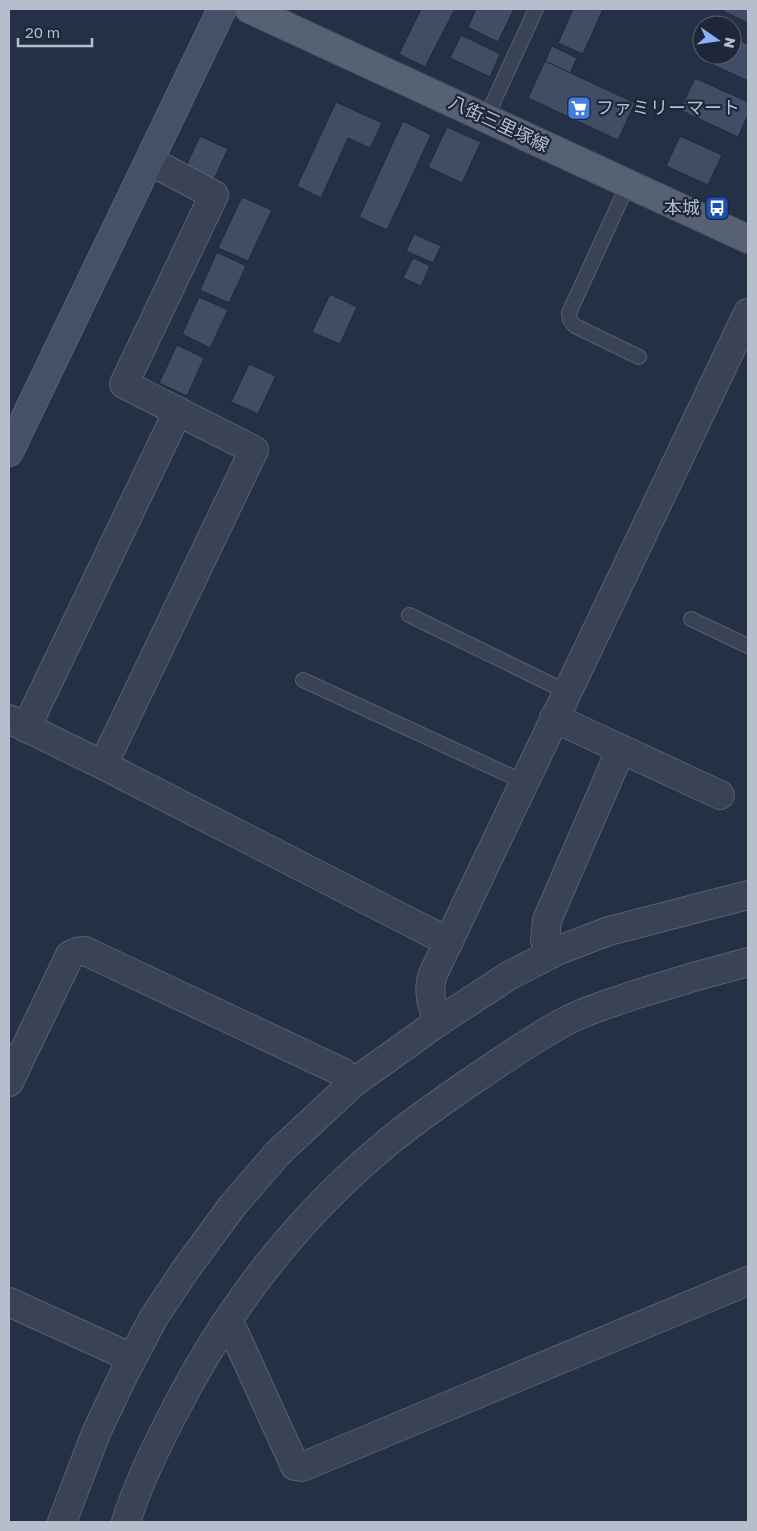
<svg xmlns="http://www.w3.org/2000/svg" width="757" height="1531" font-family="'Golos Text','Noto Sans JP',sans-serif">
<rect width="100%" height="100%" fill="#243045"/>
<g fill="#404d65" stroke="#1f293b">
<path d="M421,9H455L425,67L399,54Z"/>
<path d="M476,9H514L498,42L468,27Z"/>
<path d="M573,9H603L583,54L558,43Z"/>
<path d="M724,9H748V23L723,11Z"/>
<path d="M461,35L500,54L490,77L450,58Z"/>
<path d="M732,37L748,44V81L703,60L705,55H732Z"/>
<path d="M552,46L577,58L570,73L545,61Z"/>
<path d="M545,61L635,103L618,140L528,98Z"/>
<path d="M695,78L748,102V115L738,137L680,110Z"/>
<path d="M336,102L382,123L370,148L348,138L321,198L297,186Z"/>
<path d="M403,121L431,135L387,230L359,217Z"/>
<path d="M447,127L481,142L462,183L428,167Z"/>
<path d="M200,136L228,149L214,179L186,166Z"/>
<path d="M680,136L722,155L708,185L666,166Z"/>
<path d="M242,197L272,210L248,261L218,248Z"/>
<path d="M414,234L441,246L433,263L406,251Z"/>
<path d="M217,252L246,266L229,303L200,290Z"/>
<path d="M413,258L430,266L421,286L403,278Z"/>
<path d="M330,294L357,307L340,344L312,332Z"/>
<path d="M199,297L228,310L210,348L182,334Z"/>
<path d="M177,345L204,358L187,396L159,383Z"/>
<path d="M249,364L276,376L258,414L231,402Z"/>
</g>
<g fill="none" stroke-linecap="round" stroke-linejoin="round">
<g stroke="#576071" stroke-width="16">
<g id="lane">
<path d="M486,118L536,9"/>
<path d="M628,184L569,313L570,320L575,326L639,357"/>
<path d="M409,615L567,692"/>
<path d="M691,619L748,646"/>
<path d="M303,680L524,782"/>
</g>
</g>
<g stroke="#576071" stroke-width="30">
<g id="street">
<path d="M554,718L720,795"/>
<path d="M9,719L103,765L449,942"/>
<path d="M26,728L178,411"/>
<path d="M103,765L254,450L124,384L214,195L150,161"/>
<path d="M551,954L545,940L547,920L621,749"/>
<path d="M438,1022C432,1005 427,991 433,974L748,313"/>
<path d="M9,1082L70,955L77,952L85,951L342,1072L353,1083"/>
<path d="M9,1302L132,1358"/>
<path d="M224,1325L234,1332L295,1466L302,1467L748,1281"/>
<path d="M62,1522L96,1433L124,1374L154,1317L186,1269L233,1205L278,1153L353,1083L438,1022L510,975L559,950L609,931L748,895"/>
<path d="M126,1522C137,1486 154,1451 171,1418C224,1313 296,1218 387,1143C416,1119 448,1097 479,1076C509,1056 537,1036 568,1020C589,1009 612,1003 634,995C672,983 710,972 748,962"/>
</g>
</g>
<g stroke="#576071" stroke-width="30">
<path id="secondary" d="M9,452L222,9"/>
</g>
<g stroke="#424b5d" stroke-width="30">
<path id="primary" d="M249,9L748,239"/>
</g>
<use href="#lane" stroke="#394354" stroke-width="14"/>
<use href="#street" stroke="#394354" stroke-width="28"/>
<use href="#secondary" stroke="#465167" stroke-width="28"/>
<use href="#primary" stroke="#576174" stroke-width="28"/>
</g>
<defs>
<g id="supermarket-square" transform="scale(1.25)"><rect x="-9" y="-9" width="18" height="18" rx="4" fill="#3f7fe0" stroke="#1d2739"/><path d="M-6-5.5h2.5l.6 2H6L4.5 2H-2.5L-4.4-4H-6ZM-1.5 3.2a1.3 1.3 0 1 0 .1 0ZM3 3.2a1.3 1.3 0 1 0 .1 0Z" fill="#fff"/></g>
<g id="bus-square" transform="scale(1.25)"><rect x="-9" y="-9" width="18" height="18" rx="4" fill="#1a4fb4" stroke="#1d2739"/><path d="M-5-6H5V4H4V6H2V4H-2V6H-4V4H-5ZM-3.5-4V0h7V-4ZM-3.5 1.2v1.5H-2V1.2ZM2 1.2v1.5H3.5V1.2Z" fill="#fff"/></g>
</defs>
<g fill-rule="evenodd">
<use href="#supermarket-square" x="579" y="108"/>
<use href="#bus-square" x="717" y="208"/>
</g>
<g text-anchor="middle" stroke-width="4.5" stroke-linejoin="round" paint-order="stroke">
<g font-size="18" fill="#b6becd" stroke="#1d2739" text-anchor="start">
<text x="596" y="114">ファミリーマート</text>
<text x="700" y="214" text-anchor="end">本城</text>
</g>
<g font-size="18" fill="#b6becd" stroke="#1d2739">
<text transform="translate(499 124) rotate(25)" y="6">八街三里塚線</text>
</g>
</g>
<rect width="757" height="1531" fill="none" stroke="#b6becd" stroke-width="20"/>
<g transform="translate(717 40) rotate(103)"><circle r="24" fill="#1d2739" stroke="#5a6374"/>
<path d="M0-4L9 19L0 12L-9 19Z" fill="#89b1ff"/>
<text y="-8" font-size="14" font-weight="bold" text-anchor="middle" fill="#b6becd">N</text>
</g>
<path d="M18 38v8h74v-8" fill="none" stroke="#b6becd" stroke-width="2.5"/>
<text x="25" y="38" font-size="15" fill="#b6becd" stroke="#1d2739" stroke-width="4" paint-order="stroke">20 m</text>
</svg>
